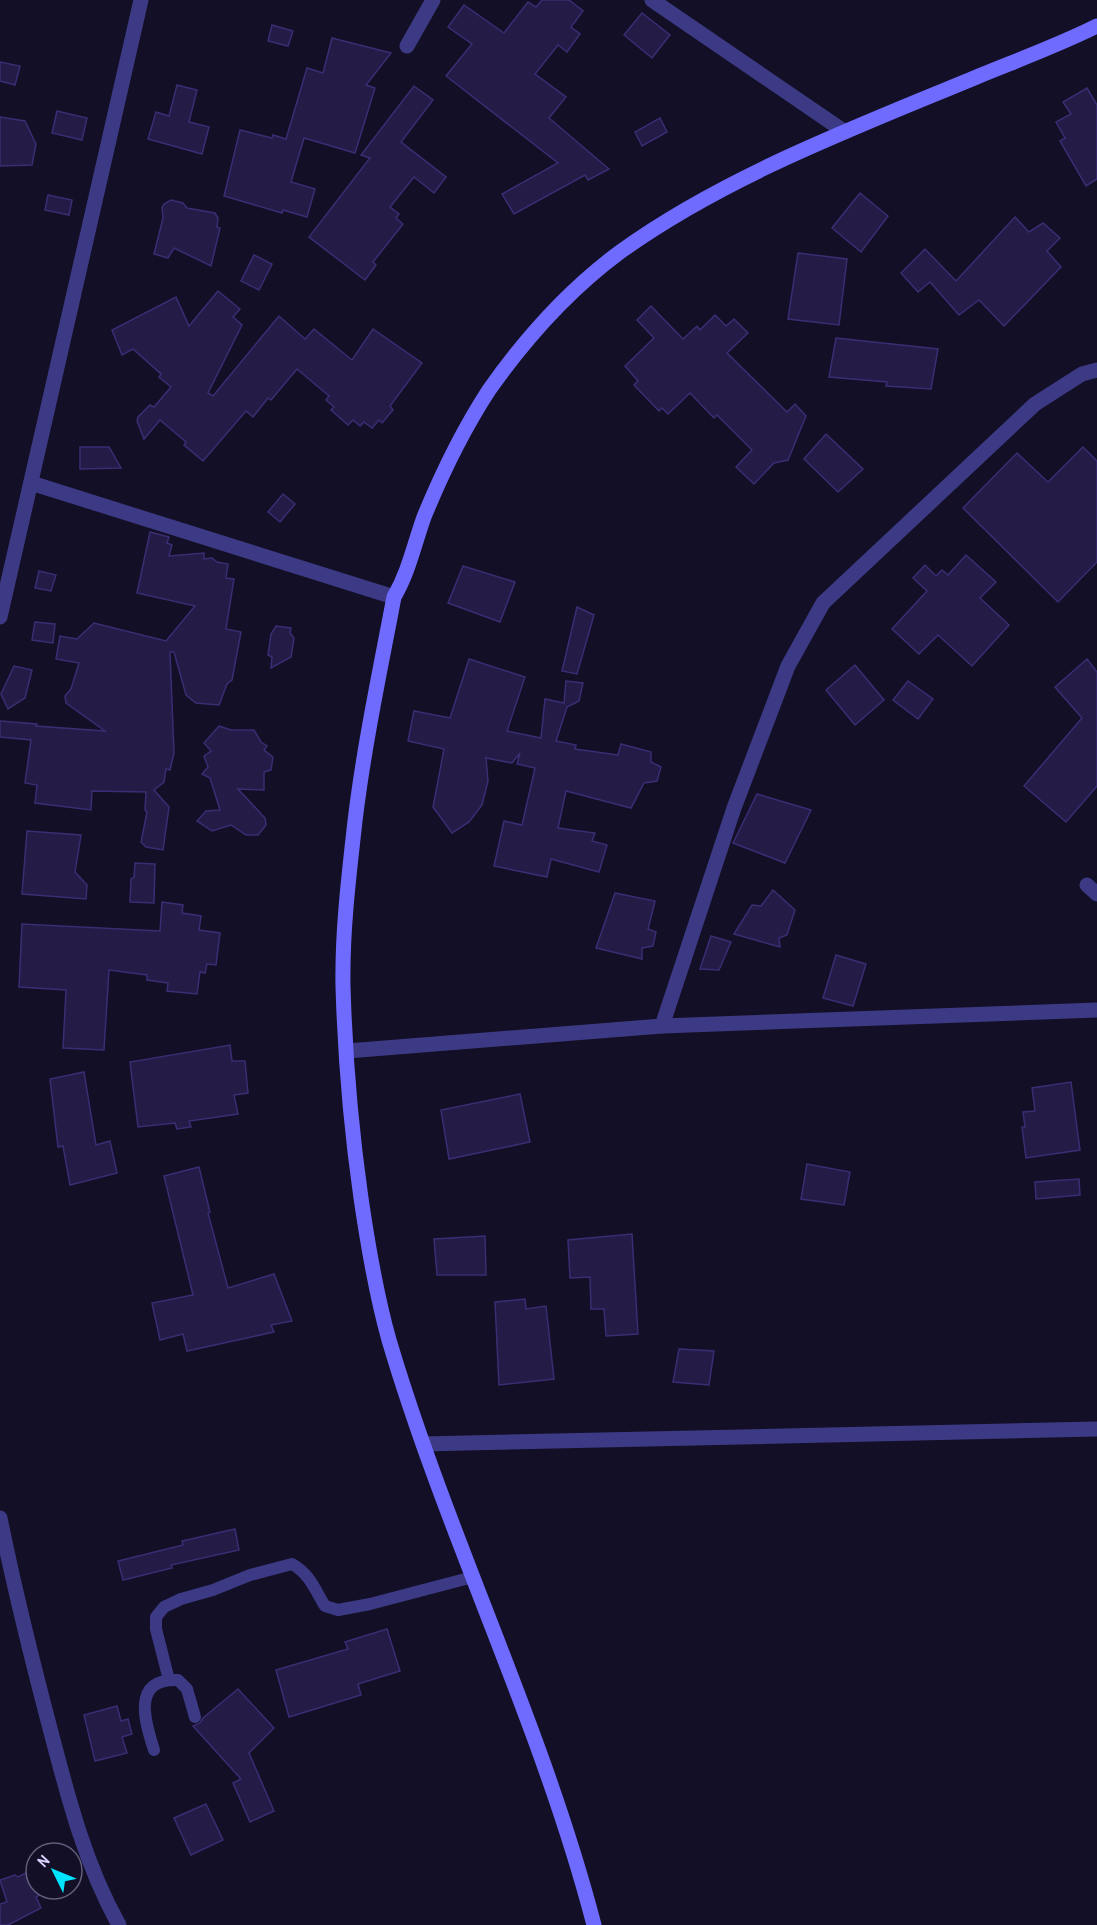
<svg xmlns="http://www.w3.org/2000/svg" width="1097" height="1925" font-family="'Archivo Narrow',sans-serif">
<rect width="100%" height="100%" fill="#130f26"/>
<g fill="#241b47" stroke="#3b2d73" stroke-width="1.5">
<path d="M542,0H569L583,11L571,27L580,34L567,52L558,45L535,74L566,97L549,118L609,169L588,180L585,175L514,214L502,194L558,163L446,76L472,44L448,27L464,5L504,33L528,2L536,7Z"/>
<path d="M642,13L670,35L652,58L624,35Z"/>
<path d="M272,25L293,31L288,46L268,41Z"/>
<path d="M332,38L391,53L366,85L375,88L355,153L304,138L291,182L315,189L307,217L283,210L282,213L224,196L240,130L272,138L273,135L286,139L307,68L323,73Z"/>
<path d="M0,62L20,66L15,85L0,81Z"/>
<path d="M177,85L197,90L189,122L209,127L202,154L148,139L156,112L169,116Z"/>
<path d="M414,86L433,100L401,142L446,177L434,193L414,177L390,207L399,214L396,218L403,224L373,262L376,265L365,280L309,237L370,158L361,155Z"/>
<path d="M1087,88L1097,105V179L1086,186L1060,141L1065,138L1056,122L1071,114L1063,102Z"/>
<path d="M57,111L87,118L82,140L52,133Z"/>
<path d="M0,117L25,121L36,144L32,165L0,166Z"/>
<path d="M660,118L667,132L642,146L635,132Z"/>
<path d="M860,193L888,216L861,252L832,228Z"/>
<path d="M48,195L72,200L69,215L45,210Z"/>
<path d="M171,200L183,203L187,208L215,213L218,218L217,227L220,228L211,266L174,248L168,258L154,254L163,218L162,208L164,204Z"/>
<path d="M1015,217L1029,232L1043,223L1060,238L1047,251L1061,267L1004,326L979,300L959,315L930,282L918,292L901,273L925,249L956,281Z"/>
<path d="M798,253L847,259L839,325L788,319Z"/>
<path d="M254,255L272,264L259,290L241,281Z"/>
<path d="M218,291L240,309L233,317L242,325L208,393L213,396L279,316L305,339L314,329L352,360L373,329L422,363L390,406L393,410L382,423L379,420L372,428L364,422L360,426L353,420L348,425L331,410L334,407L326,400L329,396L297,369L271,400L268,398L253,417L246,411L203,461L184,445L186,442L160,420L144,439L137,421L138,417L150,405L154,407L171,387L159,377L161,374L133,349L122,355L112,330L176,297L189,326Z"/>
<path d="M651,306L683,339L697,326L700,330L715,315L726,326L734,319L748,333L727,353L787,412L795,404L806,416L788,460L774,463L754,484L736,467L752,450L717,415L714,418L690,393L668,414L662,408L659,411L634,385L638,381L625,366L654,338L637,320Z"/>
<path d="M836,338L938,349L931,389L886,386L887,382L829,377Z"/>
<path d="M826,434L863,469L838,492L804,459Z"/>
<path d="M80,447H109L121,468L80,469Z"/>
<path d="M1083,447L1097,461V562L1058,602L963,508L1017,453L1048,482Z"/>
<path d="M283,494L295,504L280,522L268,512Z"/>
<path d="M150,532L169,537L167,543L172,545L169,556L204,553V559L212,558L217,562L228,564L226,578L234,579L226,629L241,632L232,680L227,684L219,705L196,703L186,695L174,652H170L174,753L170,770L166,769L164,782L154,790L169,807L163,850L146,847L141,842L147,812L145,810L146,792L92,791L91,810L35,803L37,785L25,783L31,740L0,737V721L37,724L36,726L105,731L66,703L65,696L71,689L79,663L56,659L60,636L77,639L94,623L166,641L195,606L137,593Z"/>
<path d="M966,555L996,582L980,598L1009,625L972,666L938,635L919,654L892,629L927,591L913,578L925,565L936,576L942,570L948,575Z"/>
<path d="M463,566L515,582L500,622L448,603Z"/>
<path d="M39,571L56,575L51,591L35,588Z"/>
<path d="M577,607L594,615L577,674L562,671Z"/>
<path d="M35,622L55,624L53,643L32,640Z"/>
<path d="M276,626L291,628L290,633L294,638L291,657L271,668L272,657L268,655L271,634Z"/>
<path d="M469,659L525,677L507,731L541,738L545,699L564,703L566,681L583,683L579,701L567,707L556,741L576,745L575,749L618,755L621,744L651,752V762L661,767L657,781L644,783L631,808L566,791L558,828L595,833L592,841L607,845L599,872L551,859L547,877L494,866L504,821L522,825L535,768L517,764L520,753L512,763L486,758L488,781L482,805L469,822L452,833L433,807L444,749L408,741L414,711L450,718Z"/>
<path d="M1087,659L1097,672V786L1066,822L1024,786L1082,718L1055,687Z"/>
<path d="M855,665L884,700L855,725L826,690Z"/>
<path d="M14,666L32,670L25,698L8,709L1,694Z"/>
<path d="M908,681L933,699L918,719L893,700Z"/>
<path d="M219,726L231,730H254L261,742L267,746L264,750L273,757L271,770L264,772V790L238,789L265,818L266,825L258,835H246L231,825L212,831L197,821L206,811L220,810L210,778L202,774L208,767L204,756L211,751L204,743Z"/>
<path d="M757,794L811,810L785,863L733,843Z"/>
<path d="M27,831L81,835L75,872L87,885L86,899L22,894Z"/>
<path d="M135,863L155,864L154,903L130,902L131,879L134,877Z"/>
<path d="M773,890L795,910L787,935L779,938L780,947L734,934L752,905L761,906Z"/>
<path d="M615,893L655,901L648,929L656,932L653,946L642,948V959L596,948Z"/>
<path d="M162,902L183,905L182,913L201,916L199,930L220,933L216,965L207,964L205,973L200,972L197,994L167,991L168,983L147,980V975L109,970L104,1050L63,1048L66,990L19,987L22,924L160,931Z"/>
<path d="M711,936L731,942L719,970L700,969Z"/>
<path d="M836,955L866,964L853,1006L823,998Z"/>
<path d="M230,1045L232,1061H245L248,1093L234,1095L238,1114L189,1121L191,1127L177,1129L175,1123L138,1127L130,1062Z"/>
<path d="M84,1072L96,1145L110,1141L117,1173L70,1185L63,1146L58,1147L50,1079Z"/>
<path d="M1071,1082L1080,1150L1026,1158L1022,1127H1025L1023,1112L1035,1111L1032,1088Z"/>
<path d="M520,1094L530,1142L449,1159L441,1110Z"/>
<path d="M807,1164L850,1172L844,1205L801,1199Z"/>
<path d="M199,1167L210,1212L208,1213L228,1288L274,1274L292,1321L271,1325L274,1332L187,1351L183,1334L160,1340L152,1303L193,1295L164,1176Z"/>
<path d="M1079,1179L1080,1195L1036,1199L1035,1182Z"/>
<path d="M632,1234L638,1334L606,1336L604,1309H591L590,1277L570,1278L568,1240Z"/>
<path d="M485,1236L486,1275H437L434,1239Z"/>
<path d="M525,1299L526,1309L546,1306L554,1379L499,1385L495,1302Z"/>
<path d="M679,1349L714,1351L709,1385L673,1382Z"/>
<path d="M235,1529L239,1550L171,1565L172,1568L123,1580L118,1561L183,1545L182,1541Z"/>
<path d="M387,1629L400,1671L358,1684L361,1695L289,1717L276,1670L348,1649L345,1642Z"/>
<path d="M238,1689L274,1728L249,1753L274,1811L250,1822L233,1783L241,1779L193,1726L200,1723L203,1718Z"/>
<path d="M117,1706L121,1721L128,1719L132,1734L122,1737L127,1753L95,1761L84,1715Z"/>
<path d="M206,1804L223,1840L191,1855L174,1818Z"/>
<path d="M30,1871L36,1883V1889H39L41,1894L36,1897L41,1908L8,1925H0V1904L7,1902L0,1880L15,1875L18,1877Z"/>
</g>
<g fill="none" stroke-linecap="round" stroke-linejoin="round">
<g stroke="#3d3a85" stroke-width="12">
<path d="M169,1680L156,1629V1617L164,1607L181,1599L213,1590L250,1575L292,1564C310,1574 315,1590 325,1606L338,1610L370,1604L473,1577"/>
<path d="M154,1750C145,1722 131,1678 178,1680L187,1689L195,1717"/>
</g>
<g stroke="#3d3a85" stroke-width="15">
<path d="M652,0L845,132"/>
<path d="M407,46L433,0"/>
<path d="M31,483L394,597"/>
<path d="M0,617L141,0"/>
<path d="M1087,885L1097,894"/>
<path d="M662,1026L734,808L788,666L823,603L1035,404L1082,374L1097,370"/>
<path d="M347,1051L662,1026L1097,1010"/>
<path d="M423,1444L1097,1429"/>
<path d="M0,1518C15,1592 33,1664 52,1736C69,1801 86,1866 119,1925"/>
</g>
<path stroke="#6f6bff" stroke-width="15" d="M594,1925C542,1725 448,1539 389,1340C376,1294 368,1246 361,1198C351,1128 345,1057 343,986C342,931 349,875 355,821C364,746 380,671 394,597C409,571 414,545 424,517C442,473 463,430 489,390C525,339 570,289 620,252C725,176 859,126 979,76C1018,60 1059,45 1097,26"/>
</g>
<g transform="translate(54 1871) rotate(313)"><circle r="28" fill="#130f26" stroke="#625e7d" stroke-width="1.5"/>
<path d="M0-4.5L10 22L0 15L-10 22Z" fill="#00e5ff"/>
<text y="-9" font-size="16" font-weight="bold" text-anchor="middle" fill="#d9d4ff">N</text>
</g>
</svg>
